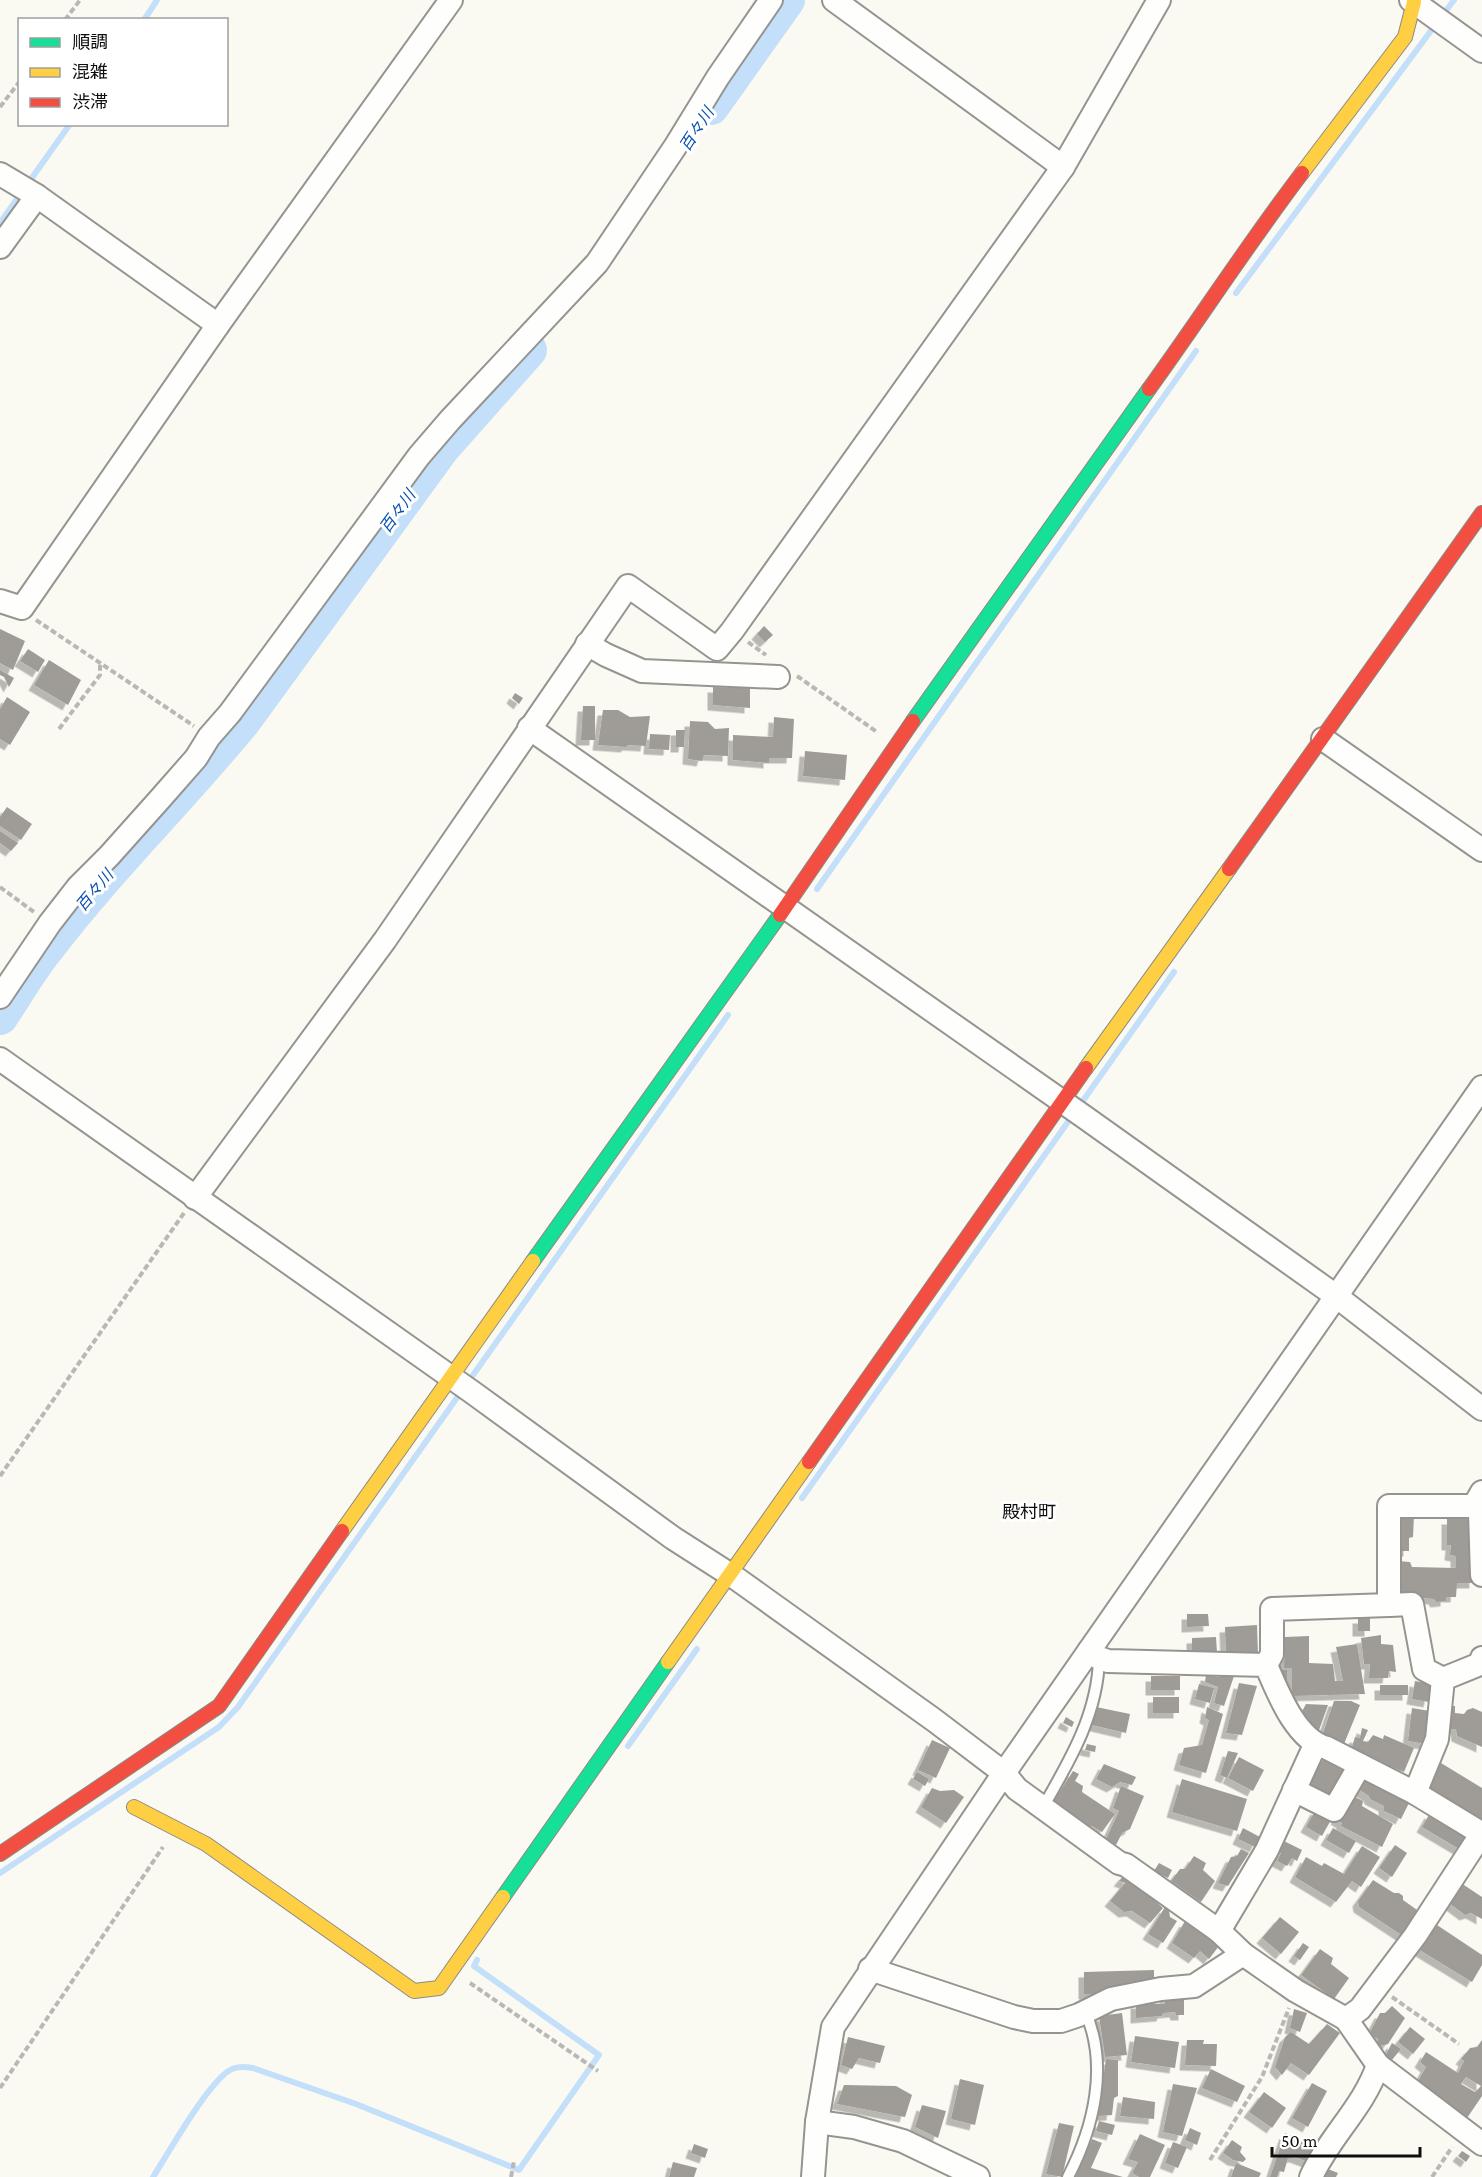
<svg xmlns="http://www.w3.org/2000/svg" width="1482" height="2177" font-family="'Crimson Pro','Noto Sans JP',serif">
<defs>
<filter id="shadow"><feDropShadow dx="-5.5" dy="5.5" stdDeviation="0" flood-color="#0004"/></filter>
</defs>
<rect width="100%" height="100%" fill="#fbfaf2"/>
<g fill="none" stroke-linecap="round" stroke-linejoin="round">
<g stroke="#c4dffa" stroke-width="6">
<path d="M1442,16L1454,0"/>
<path d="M144,20L157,0"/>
<path d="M0,223L70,124"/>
<path d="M1236,293L1436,24"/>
<path d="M817,889L1196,351"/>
<path d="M802,1498L1174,972"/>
<path d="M628,1746L697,1649"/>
<path d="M0,1873L219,1727L238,1707L728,1015"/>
<path d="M153,2177C169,2152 207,2084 230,2070C237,2066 245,2067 253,2068L356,2104L519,2170L599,2055L474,1966L477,1960"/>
</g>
<g stroke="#c4dffa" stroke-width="36">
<path d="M711,107L787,0"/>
<path d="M0,1017C15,995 29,970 46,949C107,869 180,798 244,720L442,448L529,350"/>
</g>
</g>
<g fill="#9f9c98" fill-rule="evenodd" filter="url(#shadow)">
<path d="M764,626L773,635L765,642L757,634Z"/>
<path d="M0,629L25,641L13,670L0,663Z"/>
<path d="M28,649L45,660L38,672L20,661Z"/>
<path d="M49,660L81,680L68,705L34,685Z"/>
<path d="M0,670L14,678L9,687L4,677L0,675Z"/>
<path d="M713,687L750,688V708L713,705Z"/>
<path d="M515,693L523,698L519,704L512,698Z"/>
<path d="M7,697L30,712L10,745L0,739V709Z"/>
<path d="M583,706H595V740H581Z"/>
<path d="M603,710H618L630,717L650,716L646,746L628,745L626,747L598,745Z"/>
<path d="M774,717L794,719L792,758H769V763L733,760V735L773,737Z"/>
<path d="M690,721L708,722L715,729L729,728L728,756L704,755L702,761L688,759Z"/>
<path d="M676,730H685L684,747H676Z"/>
<path d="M650,734L670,735L669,750L649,749Z"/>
<path d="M805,751L847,755L845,780L803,776Z"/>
<path d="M7,807L32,824L21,840L0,826V817Z"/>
<path d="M0,831L18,843L11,851L0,843Z"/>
<path d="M1394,1514L1414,1515L1413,1537L1409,1538V1551H1394Z"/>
<path d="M1447,1519H1472L1475,1583H1457L1456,1597H1446V1601L1436,1602L1434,1599L1398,1596V1561L1410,1562L1412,1567L1456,1568V1556L1450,1555L1451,1545H1447Z"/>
<path d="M1187,1614H1208L1209,1626L1187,1627Z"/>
<rect x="1358" y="1618" width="12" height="13"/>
<path d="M1257,1625L1258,1654L1226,1656L1225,1627Z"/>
<path d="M1381,1635V1644L1393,1645L1396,1672L1389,1671L1388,1678H1369L1370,1664H1364L1361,1638Z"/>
<path d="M1309,1636V1663L1333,1664L1335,1681H1343L1336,1647L1357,1644L1365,1694L1292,1696V1668H1284L1285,1637Z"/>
<path d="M1216,1637L1217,1653L1192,1654V1638Z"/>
<path d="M1281,1670H1287V1682L1281,1683Z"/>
<path d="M1224,1673L1234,1676L1224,1706L1214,1703L1218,1687L1205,1682L1206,1675L1220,1677Z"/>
<rect x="1151" y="1676" width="29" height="14"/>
<path d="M1415,1681L1433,1684L1429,1702L1412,1699Z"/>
<path d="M1239,1683L1257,1686L1242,1735L1226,1733Z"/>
<path d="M1199,1684L1214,1688L1210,1703L1195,1699Z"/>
<rect x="1380" y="1685" width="28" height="10"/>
<rect x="1153" y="1697" width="26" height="16"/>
<path d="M1334,1701H1351L1360,1705L1344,1744L1322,1736Z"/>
<path d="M1306,1704L1328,1705L1318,1733L1300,1715Z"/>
<path d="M1444,1706H1455V1713L1464,1714L1467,1710L1473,1708L1482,1712V1747L1457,1736L1456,1729H1442Z"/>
<path d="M1096,1707L1130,1714L1126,1733L1092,1725Z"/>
<path d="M1207,1707L1223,1714L1206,1773L1179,1765L1184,1748L1202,1745L1209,1720L1205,1718Z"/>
<path d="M1412,1708L1430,1711L1426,1744L1408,1741Z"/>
<path d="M1066,1717L1074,1722L1072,1727L1063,1723Z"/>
<path d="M1362,1728L1368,1730L1363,1741L1368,1742L1373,1735L1383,1739L1384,1735L1414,1748L1404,1772L1351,1750L1355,1737L1360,1738Z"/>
<path d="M932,1740L950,1748L936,1778L918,1770Z"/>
<path d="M1087,1744L1096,1746L1095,1752L1085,1750Z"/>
<path d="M1228,1751L1238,1753L1227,1778L1220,1775Z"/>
<path d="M1239,1757L1264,1770L1253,1791L1228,1778Z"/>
<path d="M1323,1759L1347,1773L1331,1800L1307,1786Z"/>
<path d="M1441,1763L1482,1788V1822L1424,1791L1433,1764Z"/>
<path d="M1104,1764L1136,1777L1132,1785L1120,1782L1112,1787L1096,1779Z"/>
<path d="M1073,1771L1079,1774L1075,1781L1083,1786L1082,1792L1115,1814L1102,1832L1092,1826L1088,1828L1052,1804Z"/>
<path d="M917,1772L929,1779L925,1786L913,1779Z"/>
<path d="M1363,1774L1410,1801L1401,1819L1384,1811V1806L1370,1799L1369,1796L1355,1787Z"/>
<path d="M1182,1779L1247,1799L1237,1831L1172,1812Z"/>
<path d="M1121,1786L1144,1796L1130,1829L1122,1833L1116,1845L1106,1839L1119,1811L1113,1808Z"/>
<path d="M932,1788L940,1791L954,1790L964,1797L946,1823L921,1807Z"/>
<path d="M1349,1794L1363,1801L1362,1806L1393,1824L1382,1847L1341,1826L1342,1823L1336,1819Z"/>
<path d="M1316,1809L1332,1818L1322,1836L1306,1827Z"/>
<path d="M1430,1813L1467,1834L1459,1849L1422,1827Z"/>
<path d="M1243,1828L1260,1837L1255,1847L1238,1839Z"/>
<path d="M1333,1828L1356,1841L1349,1853L1326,1840Z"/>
<path d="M1282,1840L1302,1850L1297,1861L1292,1858L1287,1866L1277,1861L1281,1853L1276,1850Z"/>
<path d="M1395,1845L1407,1853L1392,1877L1379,1868Z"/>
<path d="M1362,1846L1380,1857L1361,1887L1352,1881L1336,1902L1295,1877L1306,1857L1322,1866L1324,1863L1344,1874Z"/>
<path d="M1241,1849L1249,1853L1228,1886L1218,1883L1231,1857L1237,1856Z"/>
<path d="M1194,1856L1206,1863L1203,1870L1215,1881L1201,1902L1171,1881L1180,1869H1185Z"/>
<path d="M1159,1863L1172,1870L1168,1878L1154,1871Z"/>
<path d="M1125,1874L1163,1908L1150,1923L1132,1911L1124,1912L1110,1901L1125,1883L1119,1881Z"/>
<path d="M1373,1880L1394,1893H1399L1403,1896V1900L1420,1912L1403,1936L1359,1907L1358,1901Z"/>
<path d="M1461,1883L1482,1897V1919L1471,1913L1465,1915L1449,1903Z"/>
<path d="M1165,1907L1169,1910L1170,1917L1177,1921L1163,1943L1148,1934Z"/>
<path d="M1280,1917L1299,1932L1281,1954L1262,1938Z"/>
<path d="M1185,1921L1219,1946L1209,1959L1200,1951L1194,1958L1172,1943Z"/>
<path d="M1437,1925L1482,1955V1965L1472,1982L1418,1949L1421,1941L1426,1942Z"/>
<path d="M1303,1943L1309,1947L1300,1960L1294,1956Z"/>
<path d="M1320,1949L1333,1958L1331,1964L1349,1978L1334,1999L1301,1975Z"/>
<path d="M1154,1970V1982L1136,1981L1135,1987L1104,1988V1994H1084V1972Z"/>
<path d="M1165,1996L1184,1997V2015H1176L1175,2012L1163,2013L1162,2016L1136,2018V2003L1165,2004Z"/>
<path d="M1392,2006L1405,2018L1388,2044L1380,2046L1377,2043L1378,2039L1369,2034L1380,2013H1385Z"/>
<path d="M1294,2009L1307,2013L1300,2032L1290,2028Z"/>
<path d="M1122,2013L1127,2055L1105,2057L1099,2016Z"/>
<path d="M1327,2024L1340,2033L1309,2075L1291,2063L1282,2075L1275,2067L1285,2037L1291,2032L1309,2044Z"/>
<path d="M1410,2027L1425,2039L1413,2054L1398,2042Z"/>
<path d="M1135,2036L1179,2042L1175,2068L1131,2062Z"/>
<path d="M848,2037L885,2046L880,2063L859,2058L852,2069L841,2065Z"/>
<path d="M1187,2040H1204L1203,2044H1217L1216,2066L1185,2065Z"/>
<path d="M1482,2040V2096L1467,2118L1418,2081L1426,2067L1420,2062L1426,2052L1458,2073L1464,2061L1461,2059L1470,2048L1477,2047ZM1466,2077L1481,2086L1475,2092L1461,2084Z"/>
<path d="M1392,2043L1401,2049L1391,2061L1385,2056Z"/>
<path d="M1106,2059L1118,2060V2096L1114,2098L1112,2115L1098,2116Z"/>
<path d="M1211,2069L1245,2086L1237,2102L1202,2088Z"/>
<path d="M960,2079L984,2085L975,2125L951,2119Z"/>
<path d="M1312,2083L1327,2091L1308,2127L1292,2118Z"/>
<path d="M1173,2084L1197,2088L1182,2136L1163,2132Z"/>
<path d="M844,2085L896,2086L912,2095L905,2117L837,2104Z"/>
<path d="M1264,2092L1286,2108L1272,2128L1249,2112Z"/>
<path d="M1123,2097L1155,2102L1154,2119L1120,2116Z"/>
<path d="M922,2105L946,2111L938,2138L915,2127Z"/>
<path d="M1099,2121L1115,2125L1112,2135L1096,2131Z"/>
<path d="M1059,2123L1074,2126L1062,2177L1046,2174Z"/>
<path d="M1190,2128L1201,2133L1197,2145L1185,2140Z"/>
<path d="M1285,2133L1318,2147L1311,2163L1295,2157L1288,2158L1284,2172L1279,2171L1277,2177H1270Z"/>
<path d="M1140,2134L1165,2145L1150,2177H1139L1132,2173L1138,2162L1128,2159Z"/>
<path d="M1092,2139L1102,2143L1091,2168L1123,2177H1076Z"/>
<path d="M1232,2140L1242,2147L1240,2152L1246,2159L1243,2162L1233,2160L1223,2153Z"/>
<path d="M1173,2142L1187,2147L1178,2168L1165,2163Z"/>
<path d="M694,2144L708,2149L705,2158L691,2153Z"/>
<path d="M1462,2151L1470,2156L1466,2162L1458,2156Z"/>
<path d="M673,2162L697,2168L694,2177H669Z"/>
<path d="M1236,2163L1261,2173L1259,2177H1231Z"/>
<path d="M1323,2167L1338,2173L1336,2177H1318Z"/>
</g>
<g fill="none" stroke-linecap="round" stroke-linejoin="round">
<g stroke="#959491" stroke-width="14">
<g id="lane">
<path d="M1042,1809C1069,1762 1098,1714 1099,1658"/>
<path d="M1068,2177C1094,2127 1109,2065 1085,2011"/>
</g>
</g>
<g stroke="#959491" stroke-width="26">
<g id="street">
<path d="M834,0L1063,167"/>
<path d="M1411,0L1482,51"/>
<path d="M0,174L37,196L218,325"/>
<path d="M0,247L37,196"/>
<path d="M0,601L22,608L218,325L451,0"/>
<path d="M587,644L606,655L642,671L778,677"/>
<path d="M529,728L1083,1116L1336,1296L1482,1409"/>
<path d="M1323,739L1482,850"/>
<path d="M0,997L50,923L78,887L109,856L160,799L196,758L209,737L230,713L419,456L450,420L597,263L675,147L718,77L771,0"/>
<path d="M0,1059L472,1392L673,1538L737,1579L934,1720L1004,1773L1017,1789L1119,1863L1126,1865L1219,1931L1243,1954L1296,1991L1346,2019L1378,2065L1482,2144"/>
<path d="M195,1198L385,940L628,586L717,649L732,631L1063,167L1159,0"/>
<path d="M1474,1506L1480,1513L1482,1575"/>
<path d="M1389,1605L1412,1604L1424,1669L1443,1679"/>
<path d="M1089,1651L1099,1658L1108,1661L1266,1665C1278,1693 1296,1740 1327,1748L1415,1793L1481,1833"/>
<path d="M1266,1665L1272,1654V1609L1389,1605V1506H1474L1482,1492"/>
<path d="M1294,1790L1334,1810L1360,1765"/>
<path d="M1415,1793L1437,1739L1443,1679L1480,1664L1482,1658"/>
<path d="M1219,1931L1267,1850L1315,1745"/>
<path d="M870,1969L1014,2017L1033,2021H1061L1079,2015L1111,1999L1161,1989L1194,1986L1243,1954"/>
<path d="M1346,2019L1360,2009L1415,1936L1482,1833"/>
<path d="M817,2122L854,2127L903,2141L978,2177"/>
<path d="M813,2177L817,2122L833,2027L1004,1773L1482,1087"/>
<path d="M1311,2177C1329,2137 1364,2107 1378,2065"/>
</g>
</g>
<g stroke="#8b8b87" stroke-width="16">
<g id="fast">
<path d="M913,721L1149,389"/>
<path d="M533,1261L780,915"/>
<path d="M503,1897L668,1662"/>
</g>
</g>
<g stroke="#8b8b87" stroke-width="16">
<g id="slow">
<path d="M1302,173L1405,37L1414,2"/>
<path d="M1086,1068L1229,869"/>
<path d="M342,1531L533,1261"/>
<path d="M668,1662L809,1462"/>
<path d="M134,1807L206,1844L414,1991L439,1988L503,1897"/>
</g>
</g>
<g stroke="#8b8b87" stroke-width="16">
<g id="jam">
<path d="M1149,389C1201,317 1248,244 1302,173"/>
<path d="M1229,869L1482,513"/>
<path d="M780,915L913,721"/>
<path d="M809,1462L1086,1068"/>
<path d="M0,1854L219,1706L342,1531"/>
</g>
</g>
<g stroke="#b8b8b6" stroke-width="4" stroke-dasharray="6 3" stroke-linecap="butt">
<path d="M65,20L80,0"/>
<path d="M0,107L20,81"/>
<path d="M36,620L194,726"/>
<path d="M748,642L766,655"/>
<path d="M797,676L877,732"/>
<path d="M59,729L100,675V662"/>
<path d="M0,887L34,912"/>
<path d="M0,1476L184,1213"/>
<path d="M470,1983L598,2071"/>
<path d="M1392,1997L1459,2044"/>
<path d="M0,2088L163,1847"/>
<path d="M1210,2160L1262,2077L1289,2008"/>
<path d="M511,2177L514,2161"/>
<path d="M1432,2177L1452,2147"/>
</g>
<use href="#lane" stroke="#fefefd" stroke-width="10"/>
<use href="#street" stroke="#fefefd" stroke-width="22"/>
<use href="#fast" stroke="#16e098" stroke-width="14"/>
<use href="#slow" stroke="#ffcf43" stroke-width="14"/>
<use href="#jam" stroke="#f24e42" stroke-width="14"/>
</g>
<g text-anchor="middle" stroke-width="6" stroke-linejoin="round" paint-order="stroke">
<g font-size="16" font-style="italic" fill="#0950ae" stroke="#fff">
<text transform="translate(696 129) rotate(-57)" y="6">百々川</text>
<text transform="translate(397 511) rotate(-54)" y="6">百々川</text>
<text transform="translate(94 890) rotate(-50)" y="6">百々川</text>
</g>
<g font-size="18" fill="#0e0e0e" stroke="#fff">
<text x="1029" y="1518">殿村町</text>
</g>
</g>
<rect x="18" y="18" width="210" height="108" fill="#ffffff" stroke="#9f9f9f" stroke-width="1.5"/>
<rect x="30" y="38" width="30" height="9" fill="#16e098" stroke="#9f9f9f" stroke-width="1.5"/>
<text x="72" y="48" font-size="18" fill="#0e0e0e">順調</text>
<rect x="30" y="68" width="30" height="9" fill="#ffcf43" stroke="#9f9f9f" stroke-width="1.5"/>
<text x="72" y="78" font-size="18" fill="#0e0e0e">混雑</text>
<rect x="30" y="98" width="30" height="9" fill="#f24e42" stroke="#9f9f9f" stroke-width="1.5"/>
<text x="72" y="108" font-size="18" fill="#0e0e0e">渋滞</text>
<path d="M1272 2147v9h148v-9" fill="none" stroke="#0e0e0e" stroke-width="3"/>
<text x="1281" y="2147" font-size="18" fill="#0e0e0e" stroke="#ffffff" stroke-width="4.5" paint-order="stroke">50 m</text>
</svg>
